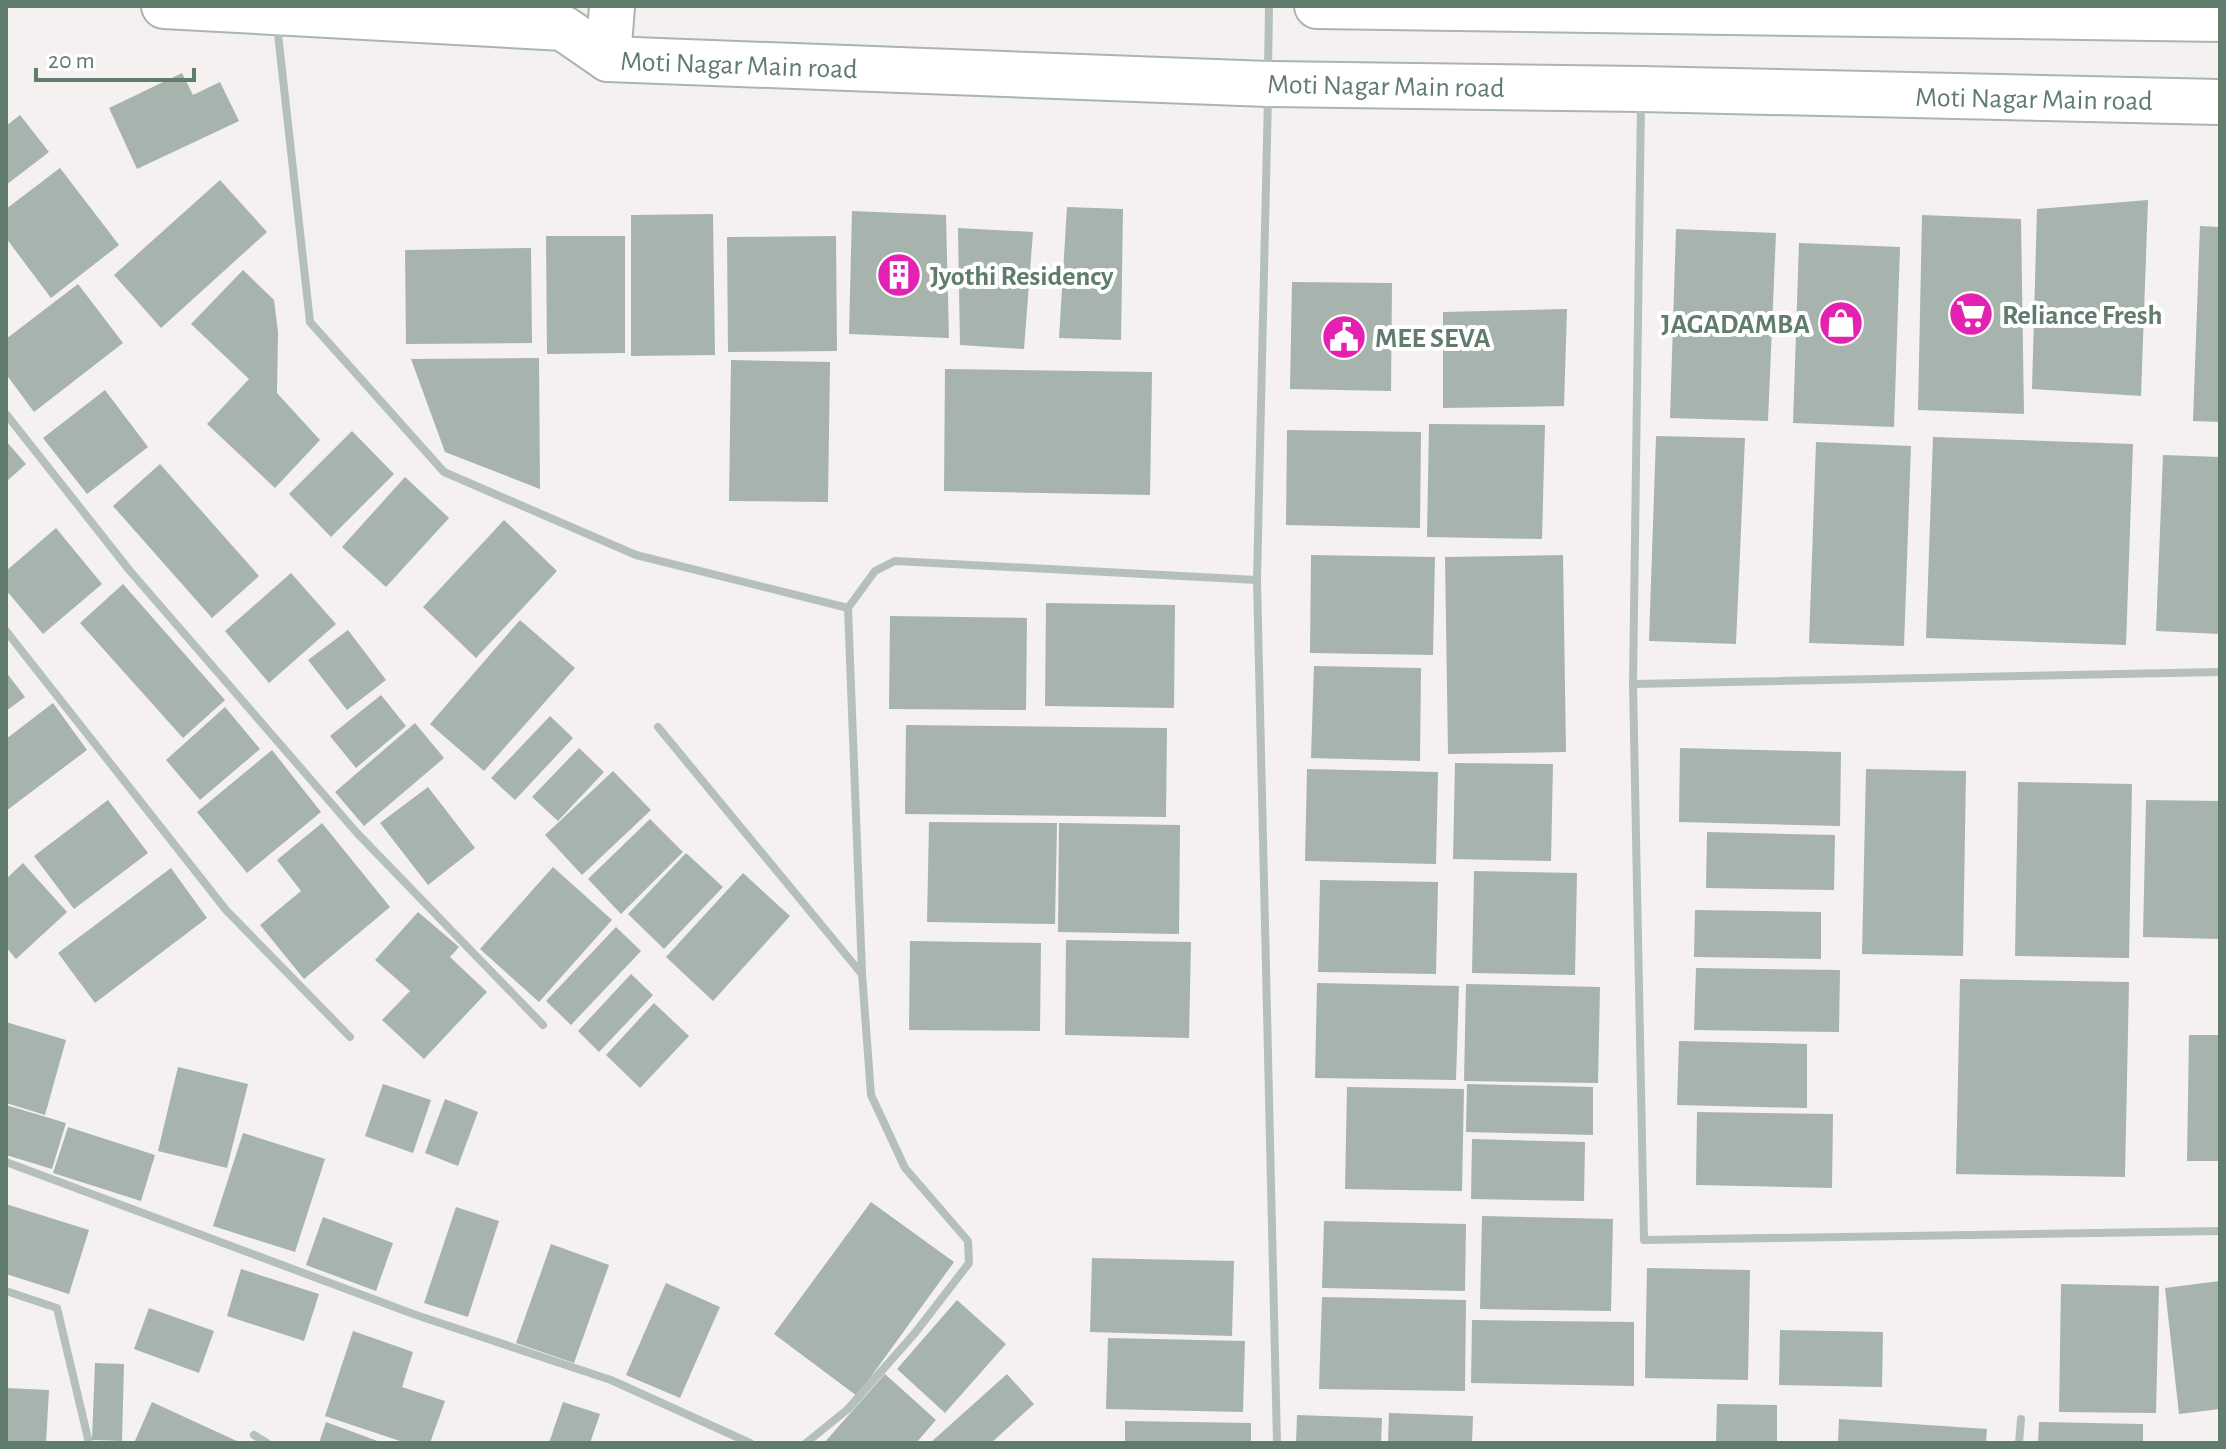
<svg xmlns="http://www.w3.org/2000/svg" width="2226" height="1449" font-family="'Alegreya Sans',sans-serif">
<rect width="100%" height="100%" fill="#f5f1f1"/>
<g fill="#a6b4ad">
<path d="M182,73L193,95L220,82L239,121L137,169L109,108Z"/>
<path d="M20,115L49,152L6,185V126Z"/>
<path d="M60,168L119,245L51,298L6,238V209Z"/>
<path d="M220,180L267,232L161,328L114,275Z"/>
<path d="M2148,200L2141,396L2032,389L2037,209Z"/>
<path d="M1067,207L1123,209L1121,340L1059,338Z"/>
<path d="M852,211L946,215L949,338L849,334Z"/>
<path d="M713,214L715,355L631,356V215Z"/>
<path d="M1922,215L2021,219L2024,414L1918,410Z"/>
<path d="M2200,226L2220,227V422L2193,421Z"/>
<path d="M958,228L1033,232L1024,349L960,345Z"/>
<path d="M1676,229L1776,233L1768,421L1670,418Z"/>
<path d="M546,236H625V353L547,354Z"/>
<path d="M836,236L837,351L728,352L727,237Z"/>
<path d="M1799,243L1900,247L1894,427L1793,423Z"/>
<path d="M531,248L532,343L406,344L405,250Z"/>
<path d="M243,270L274,300L278,332L277,393L320,440L275,488L207,424L249,379L191,324Z"/>
<path d="M1292,282L1392,283L1391,391L1290,389Z"/>
<path d="M78,284L123,343L34,412L6,374V339Z"/>
<path d="M1567,309L1564,406L1443,408V312Z"/>
<path d="M539,358L540,489L445,452L411,359Z"/>
<path d="M731,360L830,362L828,502L729,501Z"/>
<path d="M945,369L1152,372L1150,495L944,491Z"/>
<path d="M105,390L148,447L87,494L43,438Z"/>
<path d="M1429,424L1545,425L1542,539L1427,537Z"/>
<path d="M1287,430L1421,432L1420,528L1286,525Z"/>
<path d="M352,431L394,474L331,537L289,494Z"/>
<path d="M1656,436L1745,438L1736,644L1649,641Z"/>
<path d="M1933,437L2133,444L2126,645L1926,638Z"/>
<path d="M6,441L26,464L6,482Z"/>
<path d="M1816,442L1911,446L1904,646L1809,643Z"/>
<path d="M2163,455L2220,457V634L2156,631Z"/>
<path d="M160,464L259,576L212,618L113,506Z"/>
<path d="M405,477L449,518L386,587L342,547Z"/>
<path d="M504,520L557,571L476,658L423,607Z"/>
<path d="M56,528L102,584L43,634L6,590V571Z"/>
<path d="M1311,555L1435,557L1433,655L1310,653Z"/>
<path d="M1563,555L1566,752L1448,754L1445,557Z"/>
<path d="M291,573L336,624L269,683L225,631Z"/>
<path d="M123,584L225,700L183,738L80,623Z"/>
<path d="M1046,603L1175,605L1174,708L1045,706Z"/>
<path d="M890,616L1027,618L1026,710L889,709Z"/>
<path d="M520,620L575,668L484,771L430,724Z"/>
<path d="M348,630L386,680L347,710L308,660Z"/>
<path d="M1314,666L1421,668L1420,761L1311,758Z"/>
<path d="M6,672L25,697L6,711Z"/>
<path d="M381,695L406,726L356,768L330,736Z"/>
<path d="M53,703L87,750L6,811V739Z"/>
<path d="M225,707L260,749L200,800L166,760Z"/>
<path d="M550,716L573,738L515,800L491,778Z"/>
<path d="M415,723L444,758L364,826L335,792Z"/>
<path d="M906,725L1167,728L1166,817L905,814Z"/>
<path d="M579,748L604,772L558,821L532,797Z"/>
<path d="M1680,748L1841,752L1840,826L1679,822Z"/>
<path d="M272,750L321,812L247,873L197,812Z"/>
<path d="M1455,763L1553,764L1551,861L1453,859Z"/>
<path d="M1307,769L1438,772L1436,864L1305,861Z"/>
<path d="M1866,769L1966,771L1963,956L1862,954Z"/>
<path d="M613,771L651,810L582,875L545,835Z"/>
<path d="M2018,782L2132,784L2129,958L2015,956Z"/>
<path d="M428,787L475,848L428,885L380,823Z"/>
<path d="M108,800L148,853L74,909L34,856Z"/>
<path d="M2146,800L2220,801V939L2143,937Z"/>
<path d="M650,819L683,852L621,914L588,879Z"/>
<path d="M929,822L1057,823L1055,924L927,922Z"/>
<path d="M322,823L390,907L304,979L260,925L301,891L277,860Z"/>
<path d="M1059,823L1180,825L1179,934L1058,932Z"/>
<path d="M1707,832L1835,835L1834,890L1706,888Z"/>
<path d="M686,853L723,887L664,949L628,914Z"/>
<path d="M23,863L67,912L16,959L6,947V879Z"/>
<path d="M553,867L612,920L539,1002L480,949Z"/>
<path d="M171,868L207,918L95,1003L58,953Z"/>
<path d="M1474,871L1577,873L1575,975L1472,973Z"/>
<path d="M743,873L790,916L713,1001L666,957Z"/>
<path d="M1320,880L1438,882L1436,974L1318,972Z"/>
<path d="M1695,910L1821,912V959L1694,957Z"/>
<path d="M418,912L459,947L450,957L487,992L424,1059L382,1020L410,991L375,960Z"/>
<path d="M616,927L641,951L571,1025L546,1001Z"/>
<path d="M1066,940L1191,942L1189,1038L1065,1035Z"/>
<path d="M910,941L1041,943L1040,1031L909,1030Z"/>
<path d="M1696,968L1840,970L1839,1032L1694,1030Z"/>
<path d="M631,974L653,995L599,1052L578,1031Z"/>
<path d="M1960,979L2129,982L2125,1177L1956,1174Z"/>
<path d="M1317,983L1459,986L1456,1080L1315,1078Z"/>
<path d="M1466,984L1600,987L1598,1083L1464,1081Z"/>
<path d="M654,1003L689,1036L640,1088L606,1055Z"/>
<path d="M6,1022L66,1040L45,1115L6,1103Z"/>
<path d="M2189,1035H2220V1161H2187Z"/>
<path d="M1679,1041L1807,1044V1108L1677,1105Z"/>
<path d="M178,1067L248,1084L227,1168L158,1151Z"/>
<path d="M383,1084L431,1100L413,1153L365,1136Z"/>
<path d="M1467,1084L1593,1087V1135L1466,1132Z"/>
<path d="M1347,1087L1464,1089L1462,1191L1345,1189Z"/>
<path d="M445,1099L478,1112L458,1166L425,1153Z"/>
<path d="M6,1105L66,1123L52,1169L6,1155Z"/>
<path d="M1697,1112L1833,1114L1832,1188L1696,1185Z"/>
<path d="M68,1127L155,1155L141,1201L53,1173Z"/>
<path d="M243,1133L325,1159L295,1252L213,1226Z"/>
<path d="M1472,1139L1585,1142L1584,1201L1471,1199Z"/>
<path d="M871,1202L954,1262L857,1396L774,1334Z"/>
<path d="M6,1204L89,1230L69,1294L6,1274Z"/>
<path d="M456,1207L499,1221L468,1317L424,1303Z"/>
<path d="M1482,1216L1613,1219L1611,1311L1480,1309Z"/>
<path d="M323,1217L393,1243L376,1291L306,1265Z"/>
<path d="M1324,1221L1466,1224L1465,1291L1322,1288Z"/>
<path d="M551,1244L609,1265L574,1363L516,1343Z"/>
<path d="M1092,1258L1234,1261L1232,1336L1090,1332Z"/>
<path d="M1647,1268L1750,1270L1748,1380L1645,1378Z"/>
<path d="M241,1269L319,1294L304,1341L227,1316Z"/>
<path d="M2220,1281V1409L2179,1414L2165,1288Z"/>
<path d="M666,1283L720,1307L680,1398L626,1375Z"/>
<path d="M2061,1284L2159,1286L2156,1413L2059,1412Z"/>
<path d="M1322,1297L1466,1300L1465,1391L1319,1389Z"/>
<path d="M957,1300L1006,1344L945,1413L897,1369Z"/>
<path d="M149,1308L214,1331L199,1373L134,1349Z"/>
<path d="M1472,1320L1634,1322V1386L1471,1383Z"/>
<path d="M1780,1330L1883,1332L1882,1387L1779,1385Z"/>
<path d="M353,1331L413,1352L402,1387L445,1401L430,1443H406L325,1416Z"/>
<path d="M1108,1338L1245,1341L1243,1412L1106,1409Z"/>
<path d="M95,1363L124,1364L122,1441L92,1440Z"/>
<path d="M885,1374L936,1420L916,1443H824Z"/>
<path d="M1007,1374L1034,1404L991,1443H930Z"/>
<path d="M6,1388L49,1390L46,1443H6Z"/>
<path d="M152,1402L241,1443H134Z"/>
<path d="M563,1402L600,1414L590,1443H549Z"/>
<path d="M1717,1404L1777,1405V1443H1716Z"/>
<path d="M1389,1413L1473,1416L1472,1443H1388Z"/>
<path d="M1297,1415L1382,1418L1381,1443H1296Z"/>
<path d="M1839,1419L1987,1429L1986,1443H1838Z"/>
<path d="M1125,1421L1251,1423V1443H1125Z"/>
<path d="M326,1422L383,1443H319Z"/>
<path d="M2039,1422L2143,1424V1443H2038Z"/>
</g>
<g fill="none" stroke-linecap="round" stroke-linejoin="round">
<g stroke="#a9b5af" stroke-width="48">
<g id="secondary">
<path d="M164,6L563,28L608,59L1268,84L1641,89L2220,102"/>
<path d="M1317,6L2220,19"/>
<path d="M608,59L612,6"/>
</g>
</g>
<g stroke="#b6c0bb" stroke-width="8">
<path d="M277,25L310,322L444,472L636,555L848,608"/>
<path d="M1268,71L1269,6"/>
<path d="M1268,96L1257,580L1277,1443"/>
<path d="M1641,101L1633,684L1644,1240L2220,1231"/>
<path d="M6,414L130,571L357,833L543,1025"/>
<path d="M6,631L226,910L350,1037"/>
<path d="M1633,684L2220,672"/>
<path d="M658,727L861,973"/>
<path d="M6,1162L416,1315L611,1380L750,1443"/>
<path d="M6,1291L57,1308L89,1443"/>
<path d="M254,1435L267,1443"/>
<path d="M806,1443L848,1409L915,1333L969,1263L968,1241L905,1168L871,1095L862,973L848,608L875,571L895,561L1257,580"/>
<path d="M2019,1443L2021,1419"/>
</g>
<use href="#secondary" stroke="#fff" stroke-width="44"/>
</g>
<defs>
<g id="building-disc" transform="scale(2.3)"><circle r="9.5" fill="#e422b1" stroke="#fff"/><path d="M-4-6H4V6H1V3H-1V6H-4ZM-2.5-4.3h1.7v1.8h-1.7ZM.8-4.3h1.7v1.8H.8ZM-2.5-1h1.7V.8h-1.7ZM.8-1h1.7V.8H.8Z" fill="#fff"/></g>
<g id="supermarket-disc" transform="scale(2.3)"><circle r="9.5" fill="#e422b1" stroke="#fff"/><path d="M-6-5.5h2.5l.6 2H6L4.5 2H-2.5L-4.4-4H-6ZM-1.5 3.2a1.3 1.3 0 1 0 .1 0ZM3 3.2a1.3 1.3 0 1 0 .1 0Z" fill="#fff"/></g>
<g id="shop-disc" transform="scale(2.3)"><circle r="9.5" fill="#e422b1" stroke="#fff"/><path d="M-5-2.5h2.3a2.7 3.5 0 0 1 5.4 0H5L5.5 6h-11ZM-1.5-2.5h3a1.5 2.3 0 0 0-3 0Z" fill="#fff"/></g>
<g id="civic-disc" transform="scale(2.3)"><circle r="9.5" fill="#e422b1" stroke="#fff"/><path d="M-.6-6.5H3V-4.5H.6V-3L4-1V1h2V6H-6V1h2V-1L-.6-3ZM-1.2 2.5V6h2.4V2.5Z" fill="#fff"/></g>
</defs>
<g fill-rule="evenodd">
<use href="#building-disc" x="899" y="275"/>
<use href="#supermarket-disc" x="1971" y="314"/>
<use href="#shop-disc" x="1841" y="323"/>
<use href="#civic-disc" x="1344" y="337"/>
</g>
<g text-anchor="middle" stroke-width="8" stroke-linejoin="round" paint-order="stroke">
<g font-size="28" fill="#5f7c6d" stroke="#fff">
<text transform="translate(739 64) rotate(2)" y="10">Moti Nagar Main road</text>
<text transform="translate(1386 85) rotate(1)" y="10">Moti Nagar Main road</text>
<text transform="translate(2034 98) rotate(1)" y="10">Moti Nagar Main road</text>
</g>
<g font-size="28" font-weight="bold" fill="#5f7c6d" stroke="#fff" text-anchor="start">
<text x="930" y="285">Jyothi Residency</text>
<text x="2002" y="324">Reliance Fresh</text>
<text x="1810" y="333" text-anchor="end">JAGADAMBA</text>
<text x="1375" y="347">MEE SEVA</text>
</g>
</g>
<rect width="2226" height="1449" fill="none" stroke="#5f7c6d" stroke-width="16"/>
<path d="M36 68v12h158v-12" fill="none" stroke="#5f7c6d" stroke-width="4"/>
<text x="48" y="68" font-size="24" fill="#5f7c6d" stroke="#ffffff" stroke-width="6" paint-order="stroke">20 m</text>
</svg>
